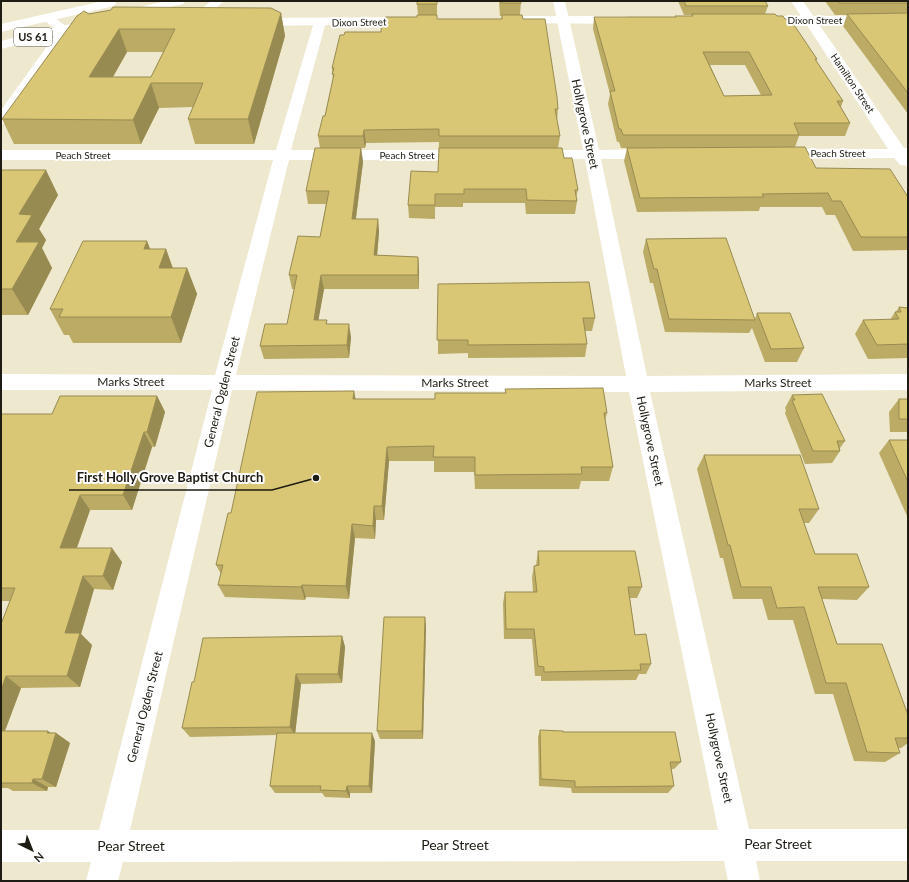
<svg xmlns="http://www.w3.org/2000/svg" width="909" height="882" font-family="Lato,sans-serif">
<rect width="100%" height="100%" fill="#ede8ce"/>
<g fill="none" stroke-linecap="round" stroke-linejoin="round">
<g fill="#fff" fill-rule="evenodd">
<path d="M553,1H565L599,150L656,149L661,151L664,154L661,157L656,159H601L647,376L908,374V390L650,392L749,829H908V861H756L760,881H728L724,861L123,862L118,881H86L91,862H1V830H99L212,390H1V374L215,375L273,160H1V150H276L314,22L316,19H324L326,22L291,150H468L473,152L476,155L473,158L468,160H289L236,375L626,376L585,159L534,160L529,158L526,155L529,152L534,150H583ZM232,390L629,392L718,830H130Z"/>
<path d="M791,1H803L904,148H908V166L900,165L894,158L778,159L773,157L770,154L773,151L778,149H888Z"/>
<path d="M47,14L51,15L71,30L6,123L1,124V110L58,31L41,18L43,15Z"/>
</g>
<g fill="#fff" fill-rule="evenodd">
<path d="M515,16H625L629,17L631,20L629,23L625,24L511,23L509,20L511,17Z"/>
<path d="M761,16H908V24L757,23L755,20L757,17Z"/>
<path d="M413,17L417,18L419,21L417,24L253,26L249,25L247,22L249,19L253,18Z"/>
</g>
<g fill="#fff" fill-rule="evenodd">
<path d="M103,1H115L116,3L114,6L1,32V24Z"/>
<path d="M165,1H185L183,4L1,49V41Z"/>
<path d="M211,1H224L215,9L223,22L221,25H213L203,8Z"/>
</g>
</g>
<g fill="#bbab65" fill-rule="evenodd">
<path d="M437,1V19H501L502,16H500L499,1H521L520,15L523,19L558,109L557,121L560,136L558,148L564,158L578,190L576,197L577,201L575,214H526L525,203H463V207H435V219L409,218L408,205L438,172L439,142L366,143L365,148H361L363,162L356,219H378L379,232L377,255L418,257L419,270V289H324L318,320H327V324L351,337L349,358L264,359L260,346L287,324L294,289H292L289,275L320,237L326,204H308L306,191L320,148L318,136L325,116L333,80L332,68L344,35L381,32L417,17L418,15L417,4Z"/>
<path d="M678,1H765L768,6L765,14L777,16L785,19L817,59L816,61L843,101L841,107L850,123L845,136H799L795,147L816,168L908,197V250L853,251L835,215H826L822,207H760L759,211L637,212L624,161L627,148H621L619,142H617L608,104L610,94L593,29L594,17H675V16H691L692,15H684ZM710,65H745L761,95L724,96Z"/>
<path d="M825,1H908V114L843,26L847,15H835Z"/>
<path d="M281,13L285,36L254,144H195L188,119L193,107L159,108L141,144H14L2,119L89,14ZM127,52H163L151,77H113Z"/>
<path d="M1,170L58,195L39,229L46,240L42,248L52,268L28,315H1Z"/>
<path d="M646,239L755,319L757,313L804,348L797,362H765L752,328L749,333L665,332L653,283H650L643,252Z"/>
<path d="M147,241L150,249H166L173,268H187L197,294L181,343H73L69,335H64L50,309Z"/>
<path d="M438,284L595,318L592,331H585L587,344L585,357L468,358V353L438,354Z"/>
<path d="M899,307L908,308V358L868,359L855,334L863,320H890L895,312H896Z"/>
<path d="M505,389L607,413L605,421L613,467L609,481H581L579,489H475L474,472H434V461H389L384,520H376L375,539L355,538L349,599L306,597L305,600L225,597L218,585L221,574L216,565L231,513L355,399H435L505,393Z"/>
<path d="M792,395L845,441L840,448V451L832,463L805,464L785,413L786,410L785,408Z"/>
<path d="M157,396L165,412L155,447H152L132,510H90L77,548L122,562L113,590L94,589L81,634L92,645L80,687L21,688L5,731L56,733L70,743L56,787H48L47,791H13L8,788H1V624L10,601H1V414H52Z"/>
<path d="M899,399H908V432H890L889,412Z"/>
<path d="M889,440H908V516H907L879,453Z"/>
<path d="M704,455L819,509L809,523H804L815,554L869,587L857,600L822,599L837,644L908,715V743L901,748H898L900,753L885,762L854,761L833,694H815L793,620H768L762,599H733L723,558H720L697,469Z"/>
<path d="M538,551L642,587L637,598H630L635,635L651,664L646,674H639L636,680L541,681V676H535L532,639H504L503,603L505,592H533L532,577L534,566L536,565Z"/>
<path d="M425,617L426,628L423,739H380L377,731Z"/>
<path d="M342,636L345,647L342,683L301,684L295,733L375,741L372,793H350V798L325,797L322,793H275L270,786L277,735L190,737L182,728L194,682Z"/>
<path d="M540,730L563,732L681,762L674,769H671L674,786L668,793H572L571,788L539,786L538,737Z"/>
</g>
<g fill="#988b52">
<path d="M281,13L285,36L254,144L248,119Z"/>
<path d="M119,29L127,52L99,101L89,77Z"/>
<path d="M151,83L159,108L141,144L133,120Z"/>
<path d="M364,130L366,143L365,148L363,136Z"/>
<path d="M361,148L363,162L354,232L352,219Z"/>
<path d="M46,170L58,195L39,229L46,240L42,248L52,268L28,315L12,289L16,242L19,214Z"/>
<path d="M378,219L379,232L376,268L374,255Z"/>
<path d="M147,241L157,267L144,249Z"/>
<path d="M166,249L175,275L159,268Z"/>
<path d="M418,257L419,270V289L418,275Z"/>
<path d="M187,268L197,294L181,343L171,317Z"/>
<path d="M321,275L324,289L316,334L314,320Z"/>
<path d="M349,324L351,337L349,358L347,345Z"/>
<path d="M354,391L357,406L353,399Z"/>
<path d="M157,396L165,412L155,447L147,432Z"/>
<path d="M144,432L152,447L132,510L123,495Z"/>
<path d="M387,447L389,461L384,520L382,506Z"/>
<path d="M80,495L90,510L72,561L60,548Z"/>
<path d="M374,506L376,520L375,539L373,526Z"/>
<path d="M352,524L355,538L349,599L346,586Z"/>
<path d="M112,548L122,562L113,590L103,576Z"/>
<path d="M83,576L94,589L81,634L92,645L80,687L67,676L65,633Z"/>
<path d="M302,585L306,597L305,600L301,587Z"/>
<path d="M425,617L426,628L423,739L422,731Z"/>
<path d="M342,636L345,647L342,683L338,674Z"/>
<path d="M296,674L301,684L295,735L290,727Z"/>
<path d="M6,676L21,688L1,741V690Z"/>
<path d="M48,731L55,736L56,733L70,743L56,787L42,779Z"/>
<path d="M372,733L375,741L372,793L369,786Z"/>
<path d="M33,779L48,787L47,791L32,783Z"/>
<path d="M347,786L350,793V798L346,791Z"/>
</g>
<g fill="#d9c775" stroke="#988b52" fill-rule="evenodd">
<rect x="417" y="1" width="20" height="3"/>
<rect x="501" y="1" width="20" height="2"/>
<path d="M684,1H765L768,6H686Z"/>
<path d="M838,1H908V3H839Z"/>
<path d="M113,7L271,8L281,13L248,119H188L203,83H151L133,120L2,119L77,16L84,11L89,14L111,10ZM119,29H175L151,77H89Z"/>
<path d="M908,13V93L847,14Z"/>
<path d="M692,14H775L777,16H783L785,19H790L817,59H815L843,101H837L850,123H794L799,135H623L621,129H619L610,91H615L594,17H676L675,16H693ZM703,52H749L772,95L724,96Z"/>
<path d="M417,15H437V19H502V15H522L523,19H545L557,97L558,109H555L560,136H439V129L364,130L363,136H318L323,116H325L334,74H332L334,68H332L340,35H344L345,32H381L382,20H385V17H417Z"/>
<path d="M805,147L816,168L890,169L908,197V237H861L841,201H832L828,193L762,194L764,197L640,198L627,148Z"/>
<path d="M315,148H361L352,219H378L374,255L418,257V275H321L314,320H327L326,324H349L347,345L260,346L265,324H287L297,275H289L298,236L320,237L329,191H306Z"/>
<path d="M439,148H562L564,158H572L578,190H575L577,201L527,200L526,189H464V194H435V205H408L411,171L438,172Z"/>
<path d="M1,170H46L19,214L32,215L16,242H39L12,289H1Z"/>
<path d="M726,238L755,320L669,319L657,269H654L646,239Z"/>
<path d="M83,241H147L144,249H166L159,268H187L171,317H59L63,309H50Z"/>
<path d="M589,282L595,318H583L587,344L468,345V340H437L438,284Z"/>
<path d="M899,307L908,308V344L877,345L863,320L899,319L895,312H901Z"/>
<path d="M757,313H790L804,348L771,349Z"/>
<path d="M603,388L607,413H604L613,467H581L582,474L475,475V457H433L434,446L387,447L382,506H374L373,526L352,524L346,586L302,585L301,587L218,585L223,565H216L228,513H231L257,392L354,391L353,399H435V393H506L505,389Z"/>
<path d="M822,394L845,441H837L840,451H813L792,400H795L792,395Z"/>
<path d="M60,396H157L147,432H144L123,495H80L60,548H112L103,576H83L65,633H80L67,676H6L1,690V624L15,588H1V414H52Z"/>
<rect x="899" y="399" width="9" height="20"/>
<path d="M889,440H908V482Z"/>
<path d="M704,455H800L819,509H799L815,554H857L869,587H818L837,644H882L908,715V738H895L900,753L867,752L846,683H826L804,607L777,608L771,587H741L730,545H728Z"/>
<path d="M538,551H635L642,587H628L635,635L646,634L651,664H640L641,670L544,672V667L538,666L534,629H506L505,592H537L534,566L539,565Z"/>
<path d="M384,617H425L422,731H377Z"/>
<path d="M342,636L338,674H296L290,727L182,728L192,682H194L203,638Z"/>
<path d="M540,730L563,731V732H675L681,762H670L674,786L575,787V781L541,779Z"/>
<path d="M1,731H48L47,733H56L42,779H33L32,783H1Z"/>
<path d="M277,733H372L369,786H347L346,791L320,790L321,786H270Z"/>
</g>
<g text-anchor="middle" stroke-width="4" stroke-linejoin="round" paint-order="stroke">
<g font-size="10" fill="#1d1b12" stroke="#fff">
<text x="815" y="24">Dixon Street</text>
<text transform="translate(359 22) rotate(-1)" y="4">Dixon Street</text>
<text transform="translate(853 83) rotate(56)" y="4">Hamilton Street</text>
<text x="838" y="157">Peach Street</text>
<text x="83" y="159">Peach Street</text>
<text x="407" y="159">Peach Street</text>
</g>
<rect fill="#fff" stroke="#615f59" stroke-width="1" x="14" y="28" width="38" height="18" rx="3"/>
<g font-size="11" font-weight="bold" fill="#1d1b12">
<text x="33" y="41">US 61</text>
</g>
<g font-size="12" fill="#1d1b12" stroke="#fff">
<text transform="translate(585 124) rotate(78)" y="4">Hollygrove Street</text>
<text x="131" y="386">Marks Street</text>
<text x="455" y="387">Marks Street</text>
<text x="778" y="387">Marks Street</text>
<text transform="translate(222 392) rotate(-76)" y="4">General Ogden Street</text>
<text transform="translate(650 441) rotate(78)" y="4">Hollygrove Street</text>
<text transform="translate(145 707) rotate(-76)" y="4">General Ogden Street</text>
<text transform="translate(719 758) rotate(78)" y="4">Hollygrove Street</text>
</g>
<g font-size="14" fill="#1d1b12" stroke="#fff">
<text x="778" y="849">Pear Street</text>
<text x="455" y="850">Pear Street</text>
<text x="131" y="851">Pear Street</text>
</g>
</g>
<path fill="none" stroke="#1d1b12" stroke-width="1.5" d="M316 478L272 490H69"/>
<circle fill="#1d1b12" stroke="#fff" stroke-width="1.5" cx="316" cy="478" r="4"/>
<g font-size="13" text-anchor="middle" font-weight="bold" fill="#1d1b12" stroke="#fff" stroke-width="4" stroke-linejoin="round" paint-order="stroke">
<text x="170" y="482">First Holly Grove Baptist Church</text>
</g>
<rect width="909" height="882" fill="none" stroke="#1d1b12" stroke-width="4"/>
<g transform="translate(32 850) rotate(137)" stroke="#ffffff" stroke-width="3" paint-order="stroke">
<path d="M0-3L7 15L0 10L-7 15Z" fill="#1d1b12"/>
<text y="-6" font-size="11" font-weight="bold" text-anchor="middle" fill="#1d1b12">N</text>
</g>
</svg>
